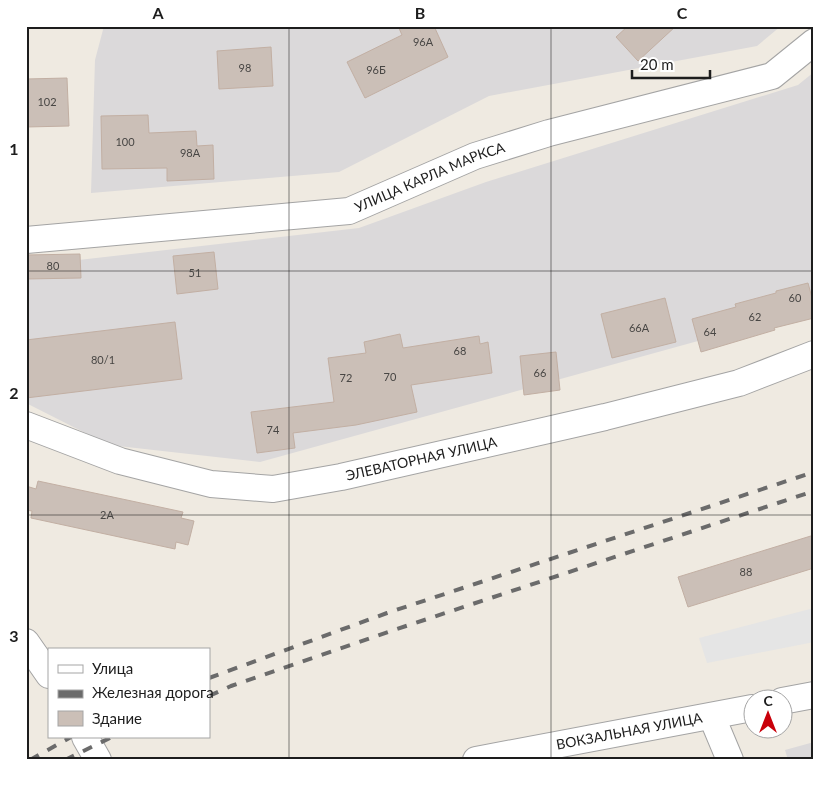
<svg xmlns="http://www.w3.org/2000/svg" width="840" height="786" font-family="Lato,sans-serif">
<rect width="100%" height="100%" fill="#efeae1"/>
<g fill="#dbd9da">
<path d="M104,26H781L757,46L489,96L339,172L91,193L95,60Z"/>
<path d="M814,72V309L260,462L109,445L26,403V266L359,228L486,182L798,85Z"/>
<path d="M814,742V760H788L785,750Z"/>
</g>
<path fill="#e5e5e5" d="M814,608V642L707,663L699,638Z"/>
<g fill="#cbbfb7" stroke="#c2afa3">
<path d="M398,26H434L448,57L365,98L347,62L402,35Z"/>
<path d="M628,26H676L638,61L616,37Z"/>
<path d="M271,47L273,86L219,89L217,51Z"/>
<path d="M67,78L69,126L26,127V79Z"/>
<path d="M148,115L149,133L196,131L197,146L213,145L214,179L167,181V168L102,169L101,116Z"/>
<path d="M214,252L218,289L177,294L173,256Z"/>
<path d="M80,254L81,278L26,279V255Z"/>
<path d="M808,283L814,305V318L774,328L775,330L701,352L692,319L736,307L735,304L776,293V291Z"/>
<path d="M665,298L676,342L612,358L601,314Z"/>
<path d="M175,322L182,379L26,398V340Z"/>
<path d="M400,334L403,348L479,336L480,344L488,342L492,373L411,385L417,412L356,425L293,433L295,448L257,453L251,412L334,402L328,358L366,353L364,342Z"/>
<path d="M556,352L560,390L524,395L520,356Z"/>
<path d="M38,481L183,512L181,518L194,521L188,545L176,542L175,549L31,518L32,511L26,510V486L36,489Z"/>
<path d="M814,535V568L688,607L678,577Z"/>
</g>
<g fill="none" stroke-linecap="round" stroke-linejoin="round">
<g stroke="#a4a4a4" stroke-width="28">
<g id="minor">
<path id="s1" d="M26,240L349,211L475,156L549,133L772,76L814,42"/>
<path id="s2" d="M26,425L120,461L211,484L273,489L341,477L605,417L739,383L814,354"/>
<path d="M26,642L49,675"/>
<path d="M782,701L814,695"/>
<path d="M712,717L730,760"/>
<path d="M85,737L98,760"/>
<path id="s3" d="M476,760L752,708"/>
</g>
</g>
<use href="#minor" stroke="#fff" stroke-width="26"/>
<g stroke="#6b6b6b" stroke-width="4" stroke-dasharray="10 10" stroke-linecap="butt">
<path d="M209,678L387,613L814,472"/>
<path d="M209,696L231,686L394,630L814,491"/>
<path d="M30,760L71,737"/>
<path d="M65,760L112,737"/>
</g>
</g>
<path fill="none" stroke="#1d1d1d" stroke-width="1" stroke-opacity="0.55" d="M289,26V760M551,26V760M26,271H814M26,515H814"/>
<g text-anchor="middle" stroke-width="5" stroke-linejoin="round" paint-order="stroke">
<g font-size="11" fill="#484644">
<text x="423" y="46">96А</text>
<text x="245" y="72">98</text>
<text x="376" y="74">96Б</text>
<text x="47" y="106">102</text>
<text x="125" y="146">100</text>
<text x="190" y="157">98А</text>
<text x="53" y="270">80</text>
<text x="195" y="277">51</text>
<text x="795" y="302">60</text>
<text x="755" y="321">62</text>
<text x="639" y="332">66А</text>
<text x="710" y="336">64</text>
<text x="460" y="355">68</text>
<text x="103" y="364">80/1</text>
<text x="540" y="377">66</text>
<text x="390" y="381">70</text>
<text x="346" y="382">72</text>
<text x="273" y="434">74</text>
<text x="107" y="519">2А</text>
<text x="746" y="576">88</text>
</g>
<g font-size="14" fill="#1d1d1d" stroke="#fff">
<text dy="5" stroke="none"><textPath href="#s1" startOffset="412">УЛИЦА КАРЛА МАРКСА</textPath></text>
<text dy="5" stroke="none"><textPath href="#s2" startOffset="408">ЭЛЕВАТОРНАЯ УЛИЦА</textPath></text>
<text dy="5" stroke="none"><textPath href="#s3" startOffset="156">ВОКЗАЛЬНАЯ УЛИЦА</textPath></text>
</g>
</g>
<rect width="840" height="786" fill="none" stroke="#ffffff" stroke-width="55"/>
<rect x="48" y="648" width="162" height="90" fill="#ffffff" stroke="#a5a5a5"/>
<rect x="58" y="665" width="25" height="8" fill="#ffffff" stroke="#a5a5a5"/>
<text x="92" y="674" font-size="15" fill="#1d1d1d">Улица</text>
<rect x="58" y="690" width="25" height="8" fill="#6b6b6b" stroke="#a5a5a5"/>
<text x="92" y="698" font-size="15" fill="#1d1d1d">Железная дорога</text>
<rect x="58" y="711" width="25" height="15" fill="#cbbfb7" stroke="#a5a5a5"/>
<text x="92" y="724" font-size="15" fill="#1d1d1d">Здание</text>
<g transform="translate(768 714)"><circle r="24" fill="#ffffff" stroke="#a5a5a5"/>
<path d="M0-4L9 19L0 12L-9 19Z" fill="#c9000a"/>
<text y="-8" font-size="14" font-weight="bold" text-anchor="middle" fill="#1d1d1d">С</text>
</g>
<path d="M632 70v8h78v-8" fill="none" stroke="#1d1d1d" stroke-width="2.5"/>
<text x="640" y="70" font-size="15" fill="#1d1d1d" stroke="#ffffff" stroke-width="4" paint-order="stroke">20 m</text>
<rect x="28" y="28" width="784" height="730" fill="none" stroke="#1d1d1d" stroke-width="2"/>
<g font-size="16" text-anchor="middle" font-weight="bold" fill="#1d1d1d">
<text x="158" y="19">A</text>
<text x="420" y="19">B</text>
<text x="682" y="19">C</text>
<text x="14" y="155">1</text>
<text x="14" y="399">2</text>
<text x="14" y="642">3</text>
</g>
</svg>
